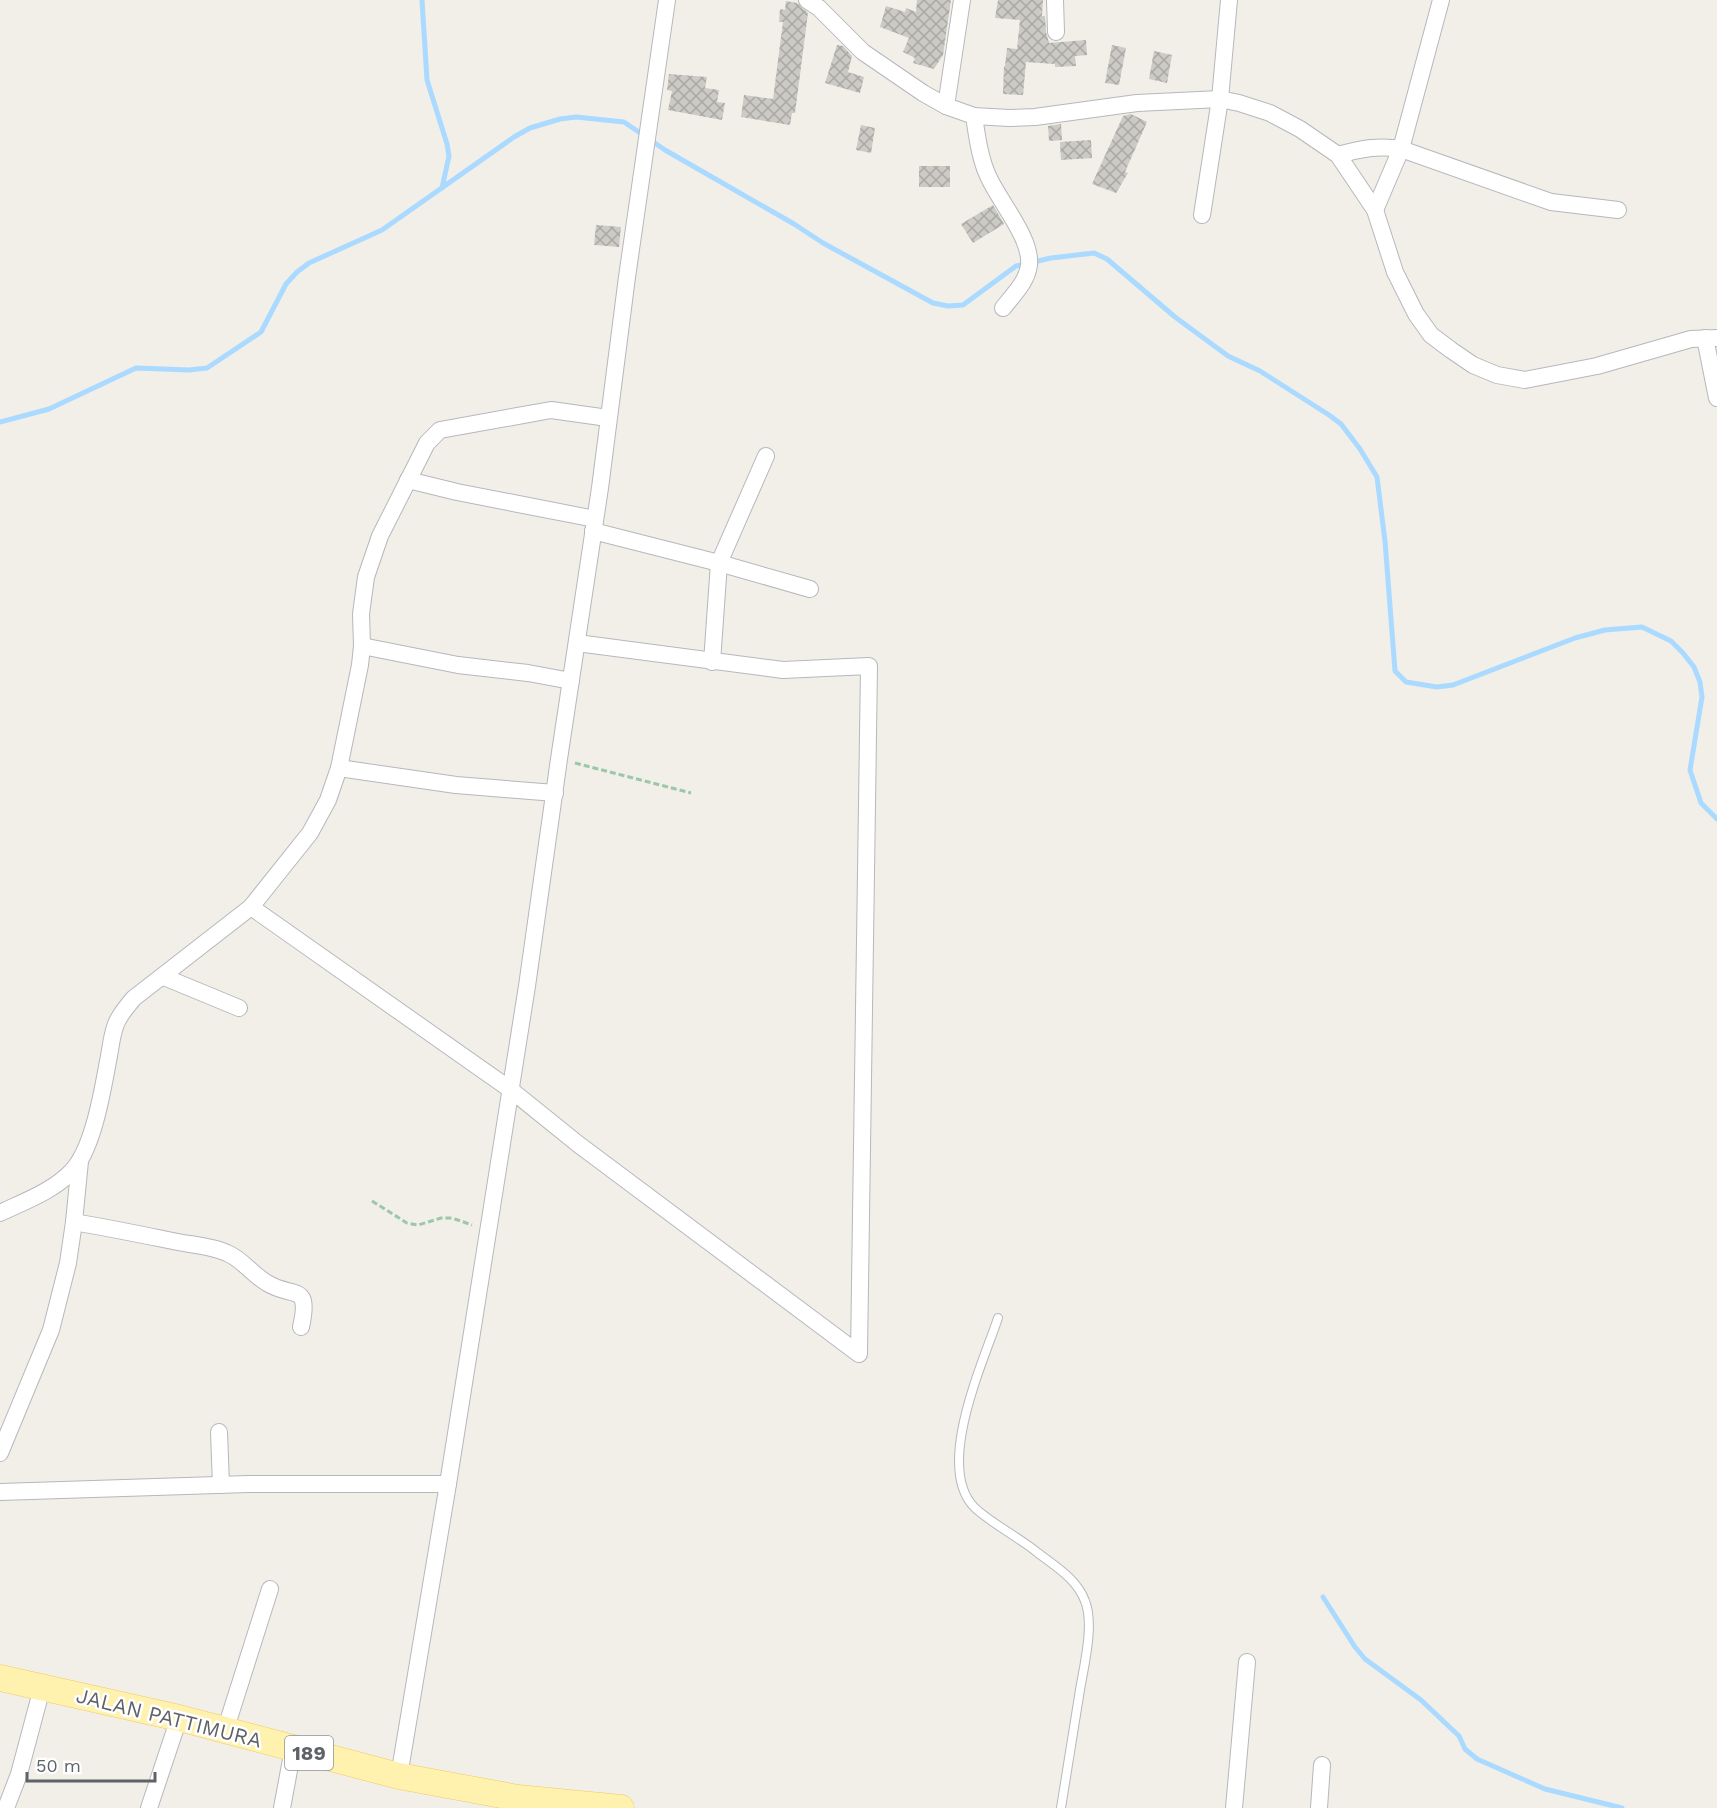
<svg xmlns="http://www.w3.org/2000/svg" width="1717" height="1808" font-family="'Work Sans',sans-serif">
<defs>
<pattern id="building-cross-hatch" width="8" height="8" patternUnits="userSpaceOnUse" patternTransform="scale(1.5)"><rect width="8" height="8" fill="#cccac5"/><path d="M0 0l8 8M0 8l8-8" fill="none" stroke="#a9a8a4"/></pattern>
</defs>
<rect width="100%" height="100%" fill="#f1efe8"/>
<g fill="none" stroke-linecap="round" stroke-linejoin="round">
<g stroke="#aadaff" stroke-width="5">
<path d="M422,0L427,80L447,144L449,156L442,188"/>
<path d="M0,422L49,409L136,368L189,370L207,368L261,332L286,284L297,272L309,263L382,230L514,137L530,128L560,119L576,117L624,122L665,150L794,224L823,243L933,303L948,306L963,305L1016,266L1051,258L1094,253L1107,259L1175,317L1228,356L1260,371L1329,415L1341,424L1360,449L1377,477L1385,541L1395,671L1406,682L1437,687L1453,685L1575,638L1605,630L1642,627L1671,641L1683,653L1694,667L1700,682L1702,697L1690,770L1701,803L1717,819"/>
<path d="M1323,1597L1355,1647L1365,1659L1421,1700L1459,1736L1465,1749L1477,1759L1545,1789L1622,1808"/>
</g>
</g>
<g fill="url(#building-cross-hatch)">
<path d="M917,0H951L943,55L934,69L913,63L915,58L903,52L909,38L880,27L886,6L905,12L906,8L916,12Z"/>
<path d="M998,0H1043L1042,16H1045L1046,32L1049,43L1086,40L1087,55L1075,56L1076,66L1055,67V64L1026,62L1023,95L1003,94L1004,66H1005L1007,48L1017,49L1020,20L995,18Z"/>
<path d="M786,1L797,3L808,13L795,113H792L790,125L741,117L744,95L773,99L783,22H779L780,9L785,10Z"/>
<path d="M837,45L843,46L852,56L848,72L864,77L860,93L825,83Z"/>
<path d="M1112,45L1126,48L1119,85L1105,83Z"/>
<path d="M1154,51L1172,55L1167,83L1149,79Z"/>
<path d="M669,74L707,77L705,88L719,90L717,102L725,103L722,120L668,110L672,91L667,90Z"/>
<path d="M1131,114L1147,122L1125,172L1128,173L1116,193L1092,184L1123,116Z"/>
<path d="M1061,124L1062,140L1049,141L1048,126Z"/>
<path d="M861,125L875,128L871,153L856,150Z"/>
<path d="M1091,140L1092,158L1061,160L1060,142Z"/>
<rect x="919" y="166" width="31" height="21"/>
<path d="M993,205L1004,224L973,243L961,224Z"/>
<path d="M596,225L621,227L619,247L594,245Z"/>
</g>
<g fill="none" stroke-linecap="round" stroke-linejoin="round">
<g stroke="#b5b8bc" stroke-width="10">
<path id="lane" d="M998,1318C983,1363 934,1468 975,1508C991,1523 1020,1538 1038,1553C1056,1567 1077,1579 1085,1601C1095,1626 1083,1669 1079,1696C1073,1733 1067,1771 1061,1808"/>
</g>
<g stroke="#b5b8bc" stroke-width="18">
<g id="street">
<path d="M807,0L819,8L863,52L923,93L946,106L974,116L1009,118L1035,117L1137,103L1220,99L1239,103L1270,113L1300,129L1338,155L1375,210L1395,272L1416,314L1431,335L1451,350L1473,365L1497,375L1525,380L1597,366L1691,339L1717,338"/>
<path d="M1055,0L1056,32"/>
<path d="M946,106L962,0"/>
<path d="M974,116C977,136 980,160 989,178C1000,202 1032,239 1029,265C1027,282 1013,295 1003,308"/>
<path d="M1338,155C1360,149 1378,145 1401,149L1551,202L1618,210"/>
<path d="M1375,210L1401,149L1441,0"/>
<path d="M1202,215L1220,99L1229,0"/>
<path d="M1705,338L1717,398"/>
<path d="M408,480L457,492L595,519"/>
<path d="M593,531L719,563L810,589"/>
<path d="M362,646L361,614L366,577L380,536L427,443L440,430L551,410L608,418"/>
<path d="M712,662L719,563L766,456"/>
<path d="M339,768L456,785L555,793"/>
<path d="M251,907L511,1090L578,1144L859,1354L869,666L783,670L577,643"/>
<path d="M164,977L239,1008"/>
<path d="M0,1213C23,1202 53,1191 71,1172C94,1149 103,1087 109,1056C111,1045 112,1034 116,1024C120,1014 127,1006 134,998L251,907L310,833L328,800L339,768L360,665L362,646L458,665L528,673L571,681"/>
<path d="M74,1222C109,1228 143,1235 178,1242C193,1245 212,1246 227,1253C242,1259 253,1275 267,1283C293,1299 311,1282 301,1327"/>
<path d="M219,1432L221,1485"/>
<path d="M0,1453L51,1330L68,1263L74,1222L80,1161"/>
<path d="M0,1492L248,1484H448"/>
<path d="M225,1731L270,1589"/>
<path d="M399,1776L448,1484L527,986L559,759L600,488L627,277L667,0"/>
<path d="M6,1808L19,1774L42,1688"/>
<path d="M149,1808L179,1718"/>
<path d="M282,1808L293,1749"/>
<path d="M1234,1808L1247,1662"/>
<path d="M1319,1808L1322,1765"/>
</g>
</g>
<g stroke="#f2c960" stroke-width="27">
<path id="primary" d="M0,1678L179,1718L399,1776L518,1798L621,1808"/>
</g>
<g stroke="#9cc7a9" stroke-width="3" stroke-dasharray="6 3" stroke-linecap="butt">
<path d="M575,763L691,793"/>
<path d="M372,1201L407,1223L418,1225L441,1218H452L472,1225"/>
</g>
<use href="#lane" stroke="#fff" stroke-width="8"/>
<use href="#street" stroke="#fff" stroke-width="16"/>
<use href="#primary" stroke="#fff2af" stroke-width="26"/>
</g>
<g text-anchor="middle" stroke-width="5" stroke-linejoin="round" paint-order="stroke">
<rect fill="#fff" stroke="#8f9295" stroke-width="1.5" x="285" y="1736" width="48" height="34" rx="4.5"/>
<g font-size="20" font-weight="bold" fill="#5f6368">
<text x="309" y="1760">189</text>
</g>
<g font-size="21" fill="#5f6368" stroke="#fff">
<text transform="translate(169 1718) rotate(14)" y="7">JALAN PATTIMURA</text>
</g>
</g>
<path d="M27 1772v9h128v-9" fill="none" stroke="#5f6368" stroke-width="3"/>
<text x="36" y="1772" font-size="18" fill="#5f6368" stroke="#ffffff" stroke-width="4.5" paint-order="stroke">50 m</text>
</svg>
